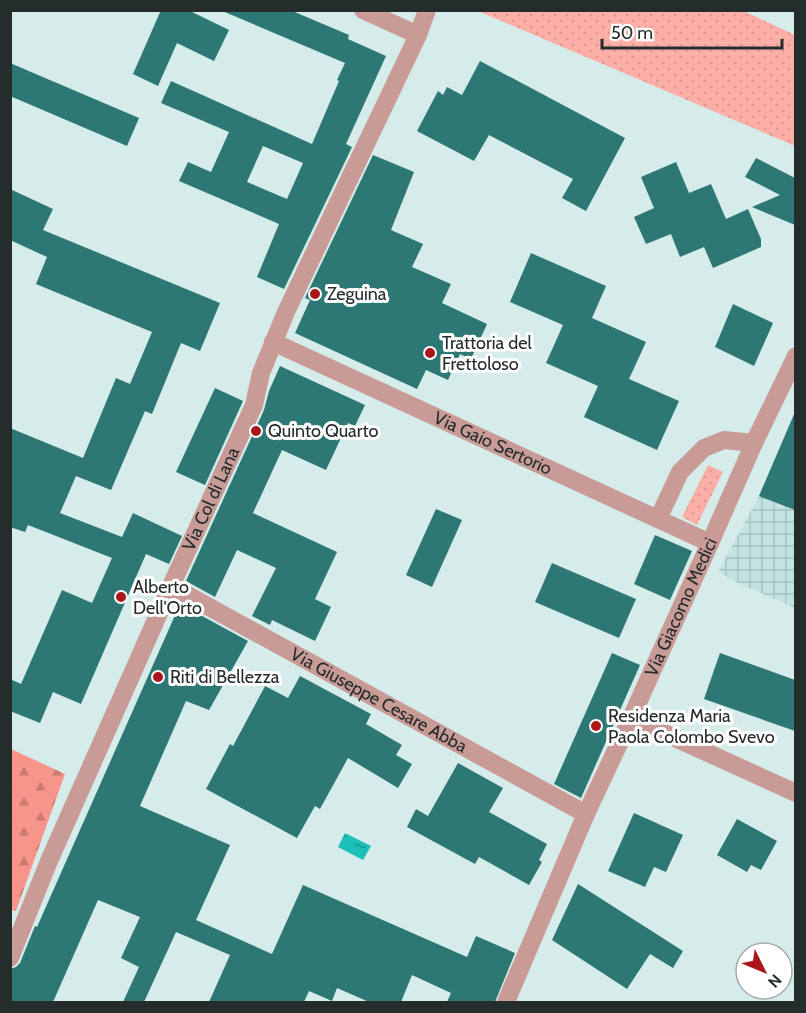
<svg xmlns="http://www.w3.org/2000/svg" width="806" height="1013" font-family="Cabin,sans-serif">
<defs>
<pattern id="industrial-grid" width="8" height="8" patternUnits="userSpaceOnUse" patternTransform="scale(1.5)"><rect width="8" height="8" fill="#c3e3e1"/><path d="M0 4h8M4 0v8" fill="none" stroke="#a7c3c1"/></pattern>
<pattern id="grass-dots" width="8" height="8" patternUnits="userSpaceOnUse" patternTransform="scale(1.5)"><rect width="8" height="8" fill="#fcafa6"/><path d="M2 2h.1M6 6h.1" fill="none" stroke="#d8978f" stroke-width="1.8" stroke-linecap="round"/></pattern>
<pattern id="forest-firs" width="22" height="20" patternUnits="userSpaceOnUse" patternTransform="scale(1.5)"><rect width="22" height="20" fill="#f8958a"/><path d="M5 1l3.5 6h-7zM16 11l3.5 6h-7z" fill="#c97a71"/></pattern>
<pattern id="water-ripples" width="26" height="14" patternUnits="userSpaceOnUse" patternTransform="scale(1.5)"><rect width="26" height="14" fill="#1cbfba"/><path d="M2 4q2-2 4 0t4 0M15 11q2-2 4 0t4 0" fill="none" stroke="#199b97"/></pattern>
</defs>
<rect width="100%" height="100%" fill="#d6eceb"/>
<path fill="url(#industrial-grid)" d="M795,412V608L736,582L718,572L759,496Z"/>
<g fill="url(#grass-dots)">
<path d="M478,11H744L795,35V146Z"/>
<path d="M708,465L723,472L697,525L682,517Z"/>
</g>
<path fill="url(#forest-firs)" d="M11,749L65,774L16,911L10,910Z"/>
<path fill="url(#water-ripples)" d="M345,833L371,846L363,860L338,847Z"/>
<g fill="#2d7774" fill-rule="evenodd">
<path d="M161,10H188L229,30L214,61L177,43L158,86L133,74Z"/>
<path d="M220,10H290L349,35L348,39L386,56L346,144L352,147L284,289L257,277L279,224L179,181L188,162L211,172L229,132L161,103L171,81L312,144L339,81L337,80L345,63ZM263,146L303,163L287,199L247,182Z"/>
<path d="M480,61L625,138L586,211L562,198L573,179L489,135L474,161L417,131L438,91L443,95L447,87L462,95Z"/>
<path d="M10,63L139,118L127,146L10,96Z"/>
<path d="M373,155L414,172L391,230L423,244L412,267L451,284L442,303L487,324L471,359L460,354L448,380L426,370L417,389L295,333L310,300L305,298Z"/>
<path d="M756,158L795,178V225L752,207L780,195L745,177Z"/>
<path d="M676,162L689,193L711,184L726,219L748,209L761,239V247L713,268L704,247L680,257L671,234L646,244L634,217L654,208L641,177Z"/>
<path d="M10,189L53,209L43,230L220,303L200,351L181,343L152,414L145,411L111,490L76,476L60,513L122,537L133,513L182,536L169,564L146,554L81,704L53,692L40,723L10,711V679L21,684L62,590L92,603L112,558L28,525L25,532L10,527V428L83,458L116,378L130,384L152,332L36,284L47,257L10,240Z"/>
<path d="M531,253L606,286L592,318L646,342L629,379L679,401L657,450L584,417L598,386L546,363L563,325L510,302Z"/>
<path d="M733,304L773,323L754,366L715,347Z"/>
<path d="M280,366L365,405L355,426L348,423L326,470L282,450L253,513L337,552L315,599L331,607L315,641L272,620L270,625L252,616L276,568L237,550L215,597L186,581L264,410L269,391Z"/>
<path d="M215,388L243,401L205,485L176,472Z"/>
<path d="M795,412V510L759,496Z"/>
<path d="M436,509L462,520L432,587L406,575Z"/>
<path d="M655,535L692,551L670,600L634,584Z"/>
<path d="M552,563L636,599L619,638L535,602Z"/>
<path d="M180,604L248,641L209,710L186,701L140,806L230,845L196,920L272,954L303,885L467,957L476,936L515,953L495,1002H447L451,993L412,975L401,1002H369L337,988L332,1001L309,991L304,1002H209L230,955L176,932L144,1002H123L139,967L121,958L140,917L98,900L53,1002H10V969L16,967L20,963L35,926L37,927Z"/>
<path d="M612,653L640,665L581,798L554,784Z"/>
<path d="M720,653L795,680V731L704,699Z"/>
<path d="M300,676L371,714L366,724L402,745L396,755L412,764L398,788L348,758L320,809L315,806L297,838L206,789L230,744L233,746L265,686L288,698Z"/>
<path d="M458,763L503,788L489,812L547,844L539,860L542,862L529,885L479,857L475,864L407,827L416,809L428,816Z"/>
<path d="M634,813L683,835L666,872L654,867L645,887L608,871Z"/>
<path d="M737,819L777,841L761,870L751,865L747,872L717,855Z"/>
<path d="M578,884L683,951L673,968L650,954L627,989L552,940Z"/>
</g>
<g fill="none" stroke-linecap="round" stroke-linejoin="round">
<g stroke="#c89b96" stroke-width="18">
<path d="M363,10L418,35"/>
<path id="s1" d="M273,342L710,543"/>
<path d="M658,519L680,472L704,448L724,440L754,443"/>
<path id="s2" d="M171,586L586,814"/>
<path d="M631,718L796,793"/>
<path id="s3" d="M10,958L49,861L171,586L254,405L261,373L286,312L418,35L427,10"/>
<path id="s4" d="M506,1002L586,814L631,718L710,543L754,443L796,356"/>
</g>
</g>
<g fill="#aa171a" stroke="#fff" stroke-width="2">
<circle cx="315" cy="294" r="6"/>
<circle cx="430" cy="353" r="6"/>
<circle cx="256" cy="431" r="6"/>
<circle cx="121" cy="597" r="6"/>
<circle cx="158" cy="677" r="6"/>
<circle cx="596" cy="726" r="6"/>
</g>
<g text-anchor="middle" stroke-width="6" stroke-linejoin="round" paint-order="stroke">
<g font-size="18" fill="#242c2c" stroke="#fff" text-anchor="start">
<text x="327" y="300">Zeguina</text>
<text x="442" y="349">Trattoria del<tspan x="442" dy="21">Frettoloso</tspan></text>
<text x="268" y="437">Quinto Quarto</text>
<text x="133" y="593">Alberto<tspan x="133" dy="21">Dell'Orto</tspan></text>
<text x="170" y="683">Riti di Bellezza</text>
<text x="608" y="722">Residenza Maria<tspan x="608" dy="21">Paola Colombo Svevo</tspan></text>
</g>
<g font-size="18" fill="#242c2c" stroke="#fff">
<text dy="6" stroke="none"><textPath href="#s1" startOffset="242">Via Gaio Sertorio</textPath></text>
<text dy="6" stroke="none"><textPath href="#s3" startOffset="501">Via Col di Lana</textPath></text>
<text dy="6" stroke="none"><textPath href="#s4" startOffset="432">Via Giacomo Medici</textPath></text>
<text dy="6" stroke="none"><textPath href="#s2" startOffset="237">Via Giuseppe Cesare Abba</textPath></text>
</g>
</g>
<rect width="806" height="1013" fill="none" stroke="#242c2c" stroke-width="24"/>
<g transform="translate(764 971) rotate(133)"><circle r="28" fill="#ffffff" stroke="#a7abab" stroke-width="1.5"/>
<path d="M0-4.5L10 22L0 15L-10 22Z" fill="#aa171a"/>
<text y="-9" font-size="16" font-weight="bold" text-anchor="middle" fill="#242c2c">N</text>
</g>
<path d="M602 39v9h180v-9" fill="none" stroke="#242c2c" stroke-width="3"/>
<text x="611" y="39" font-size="18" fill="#242c2c" stroke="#ffffff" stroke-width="4.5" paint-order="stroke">50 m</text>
</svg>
